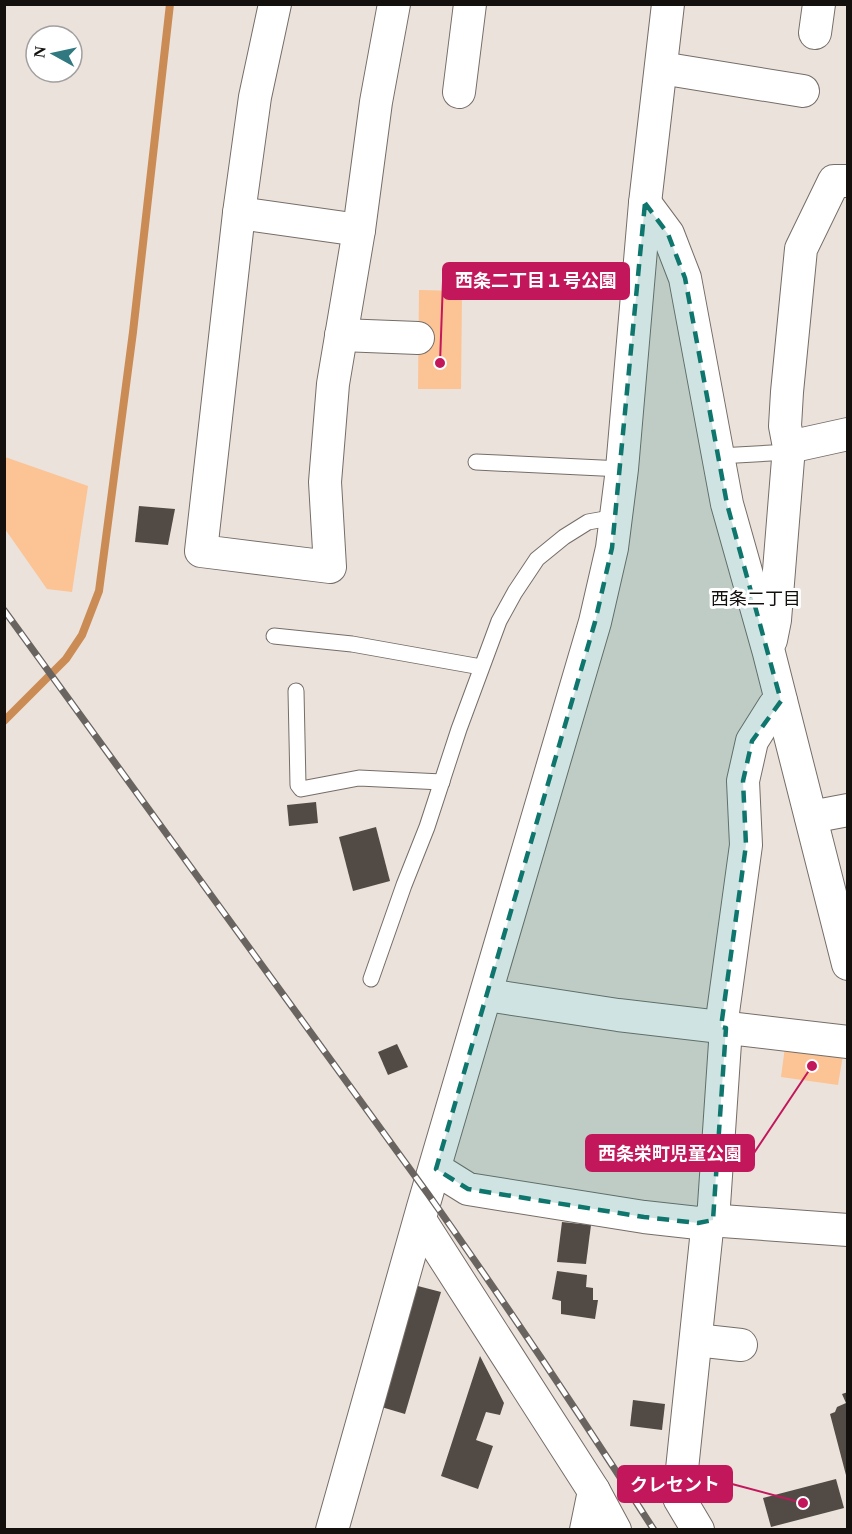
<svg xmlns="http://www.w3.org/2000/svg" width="852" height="1534" font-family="'Times New Roman','Noto Sans JP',serif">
<rect width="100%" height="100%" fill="#ebe2db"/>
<g fill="#fcc394">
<path d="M419,290L462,291L461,389H418Z"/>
<path d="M5,457L88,486L72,592L47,589L5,529Z"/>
<path d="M785,1047L843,1055L838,1085L781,1077Z"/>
</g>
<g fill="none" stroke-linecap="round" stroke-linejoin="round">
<path stroke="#cb8b54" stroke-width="8" d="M4,721L66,659L82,635L99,591L133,332L170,4"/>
</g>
<g fill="#524b45">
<path d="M139,506L175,509L168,545L135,542Z"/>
<path d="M316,802L318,823L289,826L287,805Z"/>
<path d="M376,827L390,881L353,891L339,837Z"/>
<path d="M397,1044L408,1067L388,1075L378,1052Z"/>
<path d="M562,1222L591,1225L586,1264L557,1262Z"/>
<path d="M557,1271L587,1275L586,1287L593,1288V1300H598L595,1319L561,1314V1301L552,1299Z"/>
<path d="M414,1285L441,1292L405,1414L378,1406Z"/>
<path d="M480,1356L504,1403L500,1415L486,1412L476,1440L493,1446L478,1489L441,1476Z"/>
<path d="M848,1392V1479H847L830,1414L835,1412L837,1407L846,1403L842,1394Z"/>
<path d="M633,1400L665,1404L662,1430L630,1426Z"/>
<path d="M836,1479L844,1508L771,1527L763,1498Z"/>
</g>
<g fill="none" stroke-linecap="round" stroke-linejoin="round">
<g stroke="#756d67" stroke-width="17">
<g id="service">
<path d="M719,456L789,452"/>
<path d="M476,462L622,469"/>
<path d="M274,636L352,644L481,667"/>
<path d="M296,691L298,785L301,789L359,778L442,782"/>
<path d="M371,979L404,885L427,827L459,729L499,621L515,592L537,559L564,537L588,522L616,517"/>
</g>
</g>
<g stroke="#756d67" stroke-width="34">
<g id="minor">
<path d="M275,4L255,97L239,213L201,551L330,567L325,482L333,384L359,230L376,102L394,4"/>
<path d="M815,33L819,4"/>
<path d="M661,68L803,91"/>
<path d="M459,92L470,4"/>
<path d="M645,203L668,234L685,278L727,504L769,653L848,964"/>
<path d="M239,213L359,230"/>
<path d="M341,335L418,338"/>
<path d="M789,447L848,434"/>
<path d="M771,640L775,620L789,447L785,426L787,392L801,249L834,181H848"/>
<path d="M811,817L848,810"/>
<path d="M487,995L618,1015L848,1042"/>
<path d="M721,1027L746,845L743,781L752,741L774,706L781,701"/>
<path d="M436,1169L468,1189L644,1217L698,1223L708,1220L848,1230"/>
<path d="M420,1220L594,1491L615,1530"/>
<path d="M713,1220L726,1028"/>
<path d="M696,1340L741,1345"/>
<path d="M332,1530L423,1207L595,622L612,548L622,469L645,203L668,4"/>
<path d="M586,1530L594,1491"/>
<path d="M698,1530L679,1498L708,1220"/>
</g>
</g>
<use href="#service" stroke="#fff" stroke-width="15"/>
<use href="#minor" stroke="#fff" stroke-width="32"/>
<g stroke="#6a6460" stroke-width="7">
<path id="rail" d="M4,610L428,1194C506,1304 581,1416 654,1530"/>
</g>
<use href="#rail" stroke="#fff" stroke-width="4.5" stroke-dasharray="14" stroke-linecap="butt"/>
</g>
<path fill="#0f766e" fill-opacity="0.2" stroke="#0f766e" stroke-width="4.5" stroke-dasharray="12 8" stroke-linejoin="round" d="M645,203L668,234L685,278L727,504L781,701L752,741L743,781L746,845L721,1027L726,1028L713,1220L698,1223L644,1217L468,1189L436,1169L595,622L612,548Z"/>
<g text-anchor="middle" stroke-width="6" stroke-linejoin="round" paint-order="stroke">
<g font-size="18" fill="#13100e" stroke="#fff">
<text x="756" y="605">西条二丁目</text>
</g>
</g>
<path fill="none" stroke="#c2185b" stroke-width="2" d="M440 363L443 281M812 1066L754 1153M803 1503L732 1484"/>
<g fill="#c2185b" stroke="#fff" stroke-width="2">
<circle cx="440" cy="363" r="6"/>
<circle cx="812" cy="1066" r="6"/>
<circle cx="803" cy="1503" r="6"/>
</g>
<g fill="#c2185b" stroke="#c2185b" stroke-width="2">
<rect x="443" y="263" width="186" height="36" rx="6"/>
<rect x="586" y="1135" width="168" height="36" rx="6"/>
<rect x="618" y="1466" width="114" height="36" rx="6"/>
</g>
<g font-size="18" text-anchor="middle" font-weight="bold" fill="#fff">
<text x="536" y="287">西条二丁目１号公園</text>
<text x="670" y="1160">西条栄町児童公園</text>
<text x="675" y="1491">クレセント</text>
</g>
<rect width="852" height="1534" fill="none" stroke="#13100e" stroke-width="12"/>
<g transform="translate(54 54) rotate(278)"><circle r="28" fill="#ffffff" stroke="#a19f9f" stroke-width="1.5"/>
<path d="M0-4.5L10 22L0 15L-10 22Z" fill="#317981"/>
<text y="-9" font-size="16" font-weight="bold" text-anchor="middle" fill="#13100e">N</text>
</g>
</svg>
